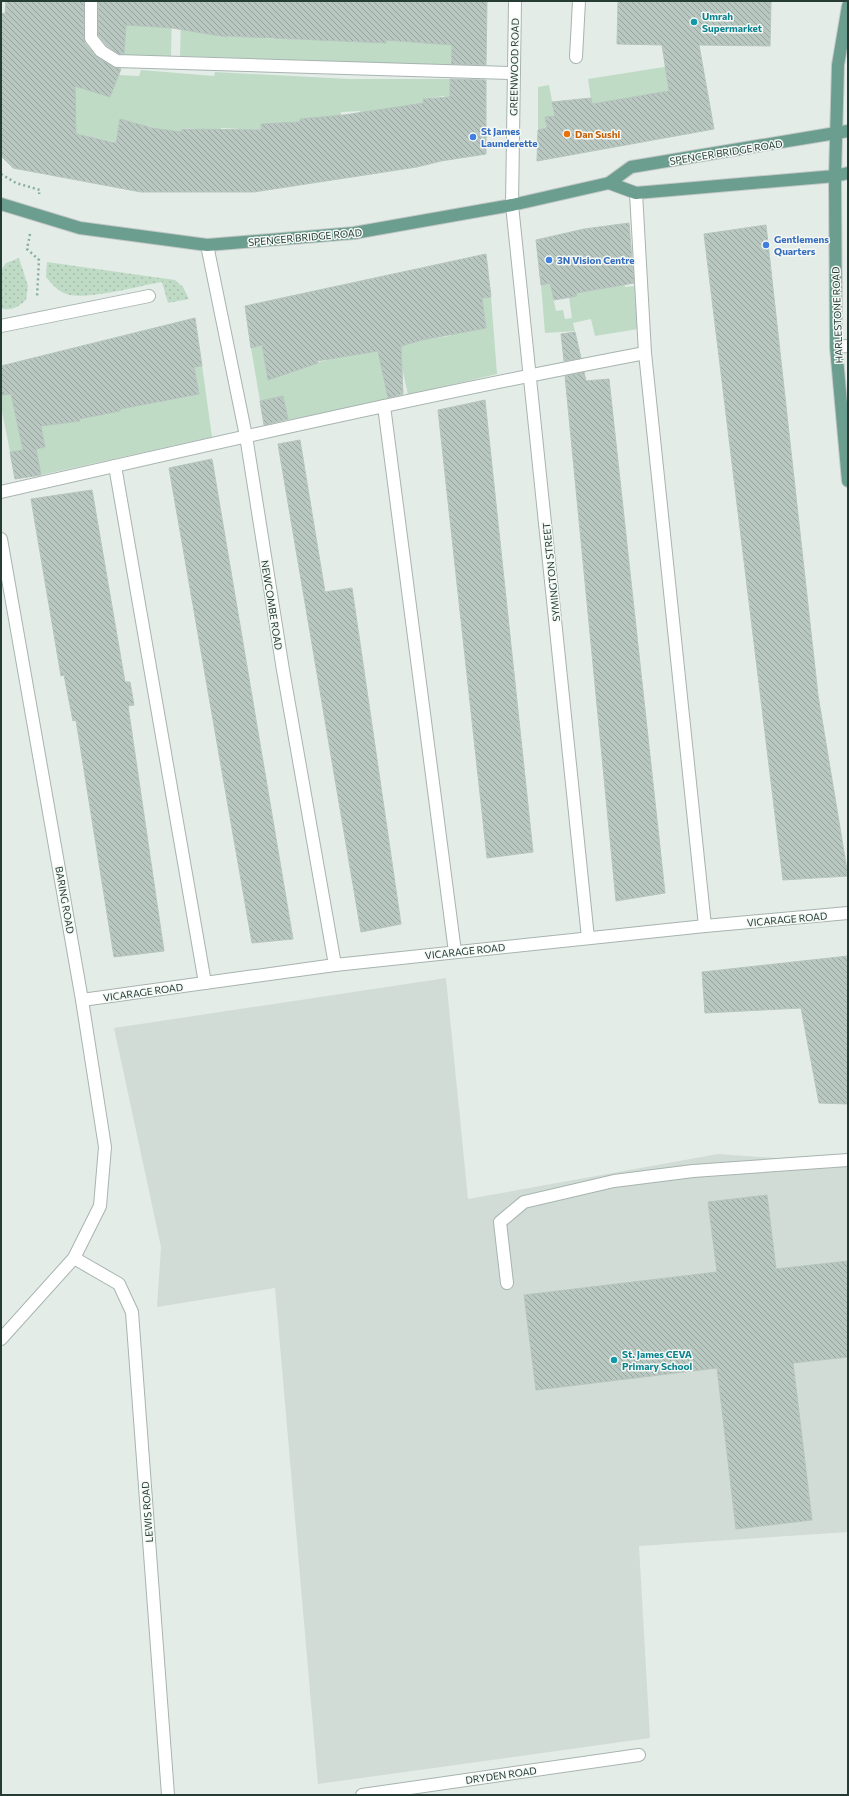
<svg xmlns="http://www.w3.org/2000/svg" width="849" height="1796" font-family="Commissioner,sans-serif">
<defs>
<pattern id="grass-dots" width="8" height="8" patternUnits="userSpaceOnUse"><rect width="8" height="8" fill="#bfdbc6"/><path d="M2 2h.1M6 6h.1" fill="none" stroke="#a4bdab" stroke-width="1.8" stroke-linecap="round"/></pattern>
<pattern id="building-back-hatch" width="6" height="6" patternUnits="userSpaceOnUse"><rect width="6" height="6" fill="#b9c7c1"/><path d="M-1 5l2 2M0 0l6 6M5-1l2 2" fill="none" stroke="#96a39e"/></pattern>
</defs>
<rect width="100%" height="100%" fill="#e4ece8"/>
<path fill="#d2dcd7" d="M446,978L468,1199L718,1154L848,1163V1532L639,1546L650,1738L318,1784L275,1288L157,1307L161,1247L114,1028Z"/>
<g fill="url(#grass-dots)">
<path d="M19,258L28,286L26,300C19,306 11,312 1,308V270L6,263Z"/>
<path d="M47,262L175,280L183,287L189,299L168,303L162,282C139,286 92,299 70,295C59,293 53,285 46,277Z"/>
</g>
<g fill="#bfdbc6">
<path d="M172,13L171,56L124,55L126,25Z"/>
<path d="M218,14V36L237,37L238,15L255,37L274,39L275,16L291,39L310,40L387,21L405,20L404,41L452,44L450,66L180,56L181,17Z"/>
<path d="M702,61L669,91L592,107L588,79Z"/>
<path d="M43,62L110,96L119,75L139,76L141,70L214,76L215,72L349,79H454L448,121L444,96L424,99L426,123L362,141L360,111L341,112V138L311,119H301L300,143L270,124H261L260,149L240,150V129L221,128L219,150L198,149L200,129L182,128L178,150L159,149L161,129L120,121L116,142L76,134V114Z"/>
<path d="M549,85L555,116L546,117L547,128L538,130V87Z"/>
<path d="M623,269L625,287L635,286L638,329L595,336L591,319L573,323L575,331L545,333L541,285L550,283L556,311L563,310L565,319L572,318L569,297L577,295L574,278L591,274L594,290L611,287Z"/>
<path d="M491,297L497,374L408,395L402,367L383,372L388,399L288,420L283,396L260,401L251,348L262,345L267,375L327,360L322,333L402,315L428,339L450,336L445,306L464,303L469,331L486,328L482,298Z"/>
<path d="M202,365L212,437L41,475L36,449L10,452L1,406V395L11,394L36,449L45,447L34,389L61,423L79,421L73,381L113,373L140,405L159,402L154,374L173,371L179,398L199,394L194,367Z"/>
</g>
<g fill="url(#building-back-hatch)" stroke="#b7c5bf">
<path d="M6,1H84V38L85,43L97,57L113,67L121,69L110,97L75,86L76,134L116,143L120,119L152,128L181,132L182,129L261,130V124L300,122V119L344,115L424,103L423,99L450,97V79L486,80V154L441,161L417,167L254,192H141L13,168L1,156V13L5,14Z"/>
<path d="M98,1H487L486,65L451,64L452,45L386,40V43L227,36V37L172,28L126,25L124,54H119L106,45L98,35Z"/>
<path d="M618,1H771L770,46L699,45L714,129L537,161L538,130L547,128L545,117L555,116L552,102L591,98L592,104L669,91L662,45L617,44Z"/>
<path d="M629,223L634,283L576,293L577,296L554,300L550,283L541,285L536,240L584,229Z"/>
<path d="M766,225L818,695L848,876L783,880L704,234Z"/>
<path d="M486,254L491,297L482,298L486,328L422,340L401,346L403,394L388,398L378,351L317,361L318,363L268,380L262,345L251,348L245,306Z"/>
<path d="M195,318L202,366L194,367L199,394L120,409V411L79,419L80,421L41,426L45,447L36,449L41,475L15,479L10,452L23,450L11,394L1,395V366Z"/>
<path d="M575,332L581,358L564,361L561,334Z"/>
<path d="M584,372L586,381L609,379L665,893L616,901L565,376Z"/>
<path d="M283,396L288,419L264,425L260,401Z"/>
<path d="M485,400L533,852L487,858L438,410Z"/>
<path d="M300,440L325,592L352,588L401,924L361,932L278,444Z"/>
<path d="M212,459L293,939L252,943L169,468Z"/>
<path d="M92,490L125,682H130L134,705L128,706L164,951L114,957L76,720L73,721L64,675L61,676L31,499Z"/>
<path d="M848,956V1104L819,1103L801,1008L705,1013L702,972Z"/>
<path d="M767,1195L776,1269L848,1261V1357L793,1363L812,1520L736,1529L717,1368L536,1390L524,1295L717,1272L708,1202Z"/>
</g>
<g fill="none" stroke-linecap="round" stroke-linejoin="round">
<g stroke="#a7b4af" stroke-width="14">
<g id="lane">
<path d="M91,1V38L101,51L117,61L514,73"/>
<path d="M576,57L579,1"/>
<path d="M636,193L645,353L705,926"/>
<path d="M384,406L455,952"/>
<path d="M115,466L205,983"/>
<path d="M1,492C215,443 429,394 645,353"/>
<path d="M507,1283L500,1222L524,1202L614,1181L693,1171L848,1160"/>
</g>
</g>
<g stroke="#a7b4af" stroke-width="14">
<g id="street">
<path d="M515,1L512,205L588,938"/>
<path d="M207,245L246,436L283,670L335,965"/>
<path d="M1,326L149,296"/>
<path d="M836,347L848,346"/>
<path d="M1,539L82,1000L105,1147L100,1206L74,1258L1,1339"/>
<path d="M82,1000L335,965L705,926L848,913"/>
<path d="M74,1258L119,1284L132,1312L168,1795"/>
<path d="M362,1795L639,1755"/>
</g>
</g>
<g stroke="#c2c8c6" stroke-width="14">
<g id="primary">
<path d="M848,6L838,65L835,176L836,347L848,481"/>
<path d="M609,183L636,193L835,176L848,173"/>
<path d="M1,204L80,228L207,245L354,233L512,205L609,183L631,167L848,131"/>
</g>
</g>
<g stroke="#87ada0" stroke-width="2.5" stroke-dasharray="2 3" stroke-linecap="butt">
<path d="M1,174L16,183L40,190L39,194"/>
<path d="M30,234L27,249L39,260L37,297"/>
</g>
<use href="#lane" stroke="#fff" stroke-width="12"/>
<use href="#street" stroke="#fff" stroke-width="12"/>
<use href="#primary" stroke="#6c9e90" stroke-width="12"/>
</g>
<g fill="#0f9aa8" stroke="#f4f9f6" stroke-width="1.5">
<circle cx="694" cy="22" r="4"/>
<circle cx="614" cy="1360" r="4"/>
</g>
<circle fill="#e8710a" stroke="#f4f9f6" stroke-width="1.5" cx="567" cy="134" r="4"/>
<g fill="#3f7fe0" stroke="#f4f9f6" stroke-width="1.5">
<circle cx="473" cy="137" r="4"/>
<circle cx="766" cy="245" r="4"/>
<circle cx="549" cy="260" r="4"/>
</g>
<g text-anchor="middle" stroke-width="3" stroke-linejoin="round" paint-order="stroke">
<g font-size="10" font-weight="bold" fill="#0d838f" stroke="#f4f9f6" text-anchor="start">
<text x="702" y="20">Umrah<tspan x="702" dy="12">Supermarket</tspan></text>
<text x="622" y="1358">St. James CEVA<tspan x="622" dy="12">Primary School</tspan></text>
</g>
<g font-size="10" fill="#253c35" stroke="#f4f9f6">
<text transform="translate(514 67) rotate(-89)" y="4">GREENWOOD ROAD</text>
<text transform="translate(726 152) rotate(-9)" y="4">SPENCER BRIDGE ROAD</text>
<text transform="translate(305 237) rotate(-5)" y="4">SPENCER BRIDGE ROAD</text>
<text transform="translate(837 315) rotate(-92)" y="4">HARLESTONE ROAD</text>
<text transform="translate(551 572) rotate(-96)" y="4">SYMINGTON STREET</text>
<text transform="translate(272 605) rotate(81)" y="4">NEWCOMBE ROAD</text>
<text transform="translate(65 900) rotate(80)" y="4">BARING ROAD</text>
<text transform="translate(787 919) rotate(-5)" y="4">VICARAGE ROAD</text>
<text transform="translate(465 951) rotate(-6)" y="4">VICARAGE ROAD</text>
<text transform="translate(143 992) rotate(-8)" y="4">VICARAGE ROAD</text>
<text transform="translate(147 1512) rotate(-94)" y="4">LEWIS ROAD</text>
<text transform="translate(501 1775) rotate(-8)" y="4">DRYDEN ROAD</text>
</g>
<g font-size="10" font-weight="bold" fill="#366cbe" stroke="#f4f9f6" text-anchor="start">
<text x="481" y="135">St James<tspan x="481" dy="12">Launderette</tspan></text>
<text x="774" y="243">Gentlemens<tspan x="774" dy="12">Quarters</tspan></text>
<text x="557" y="264">3N Vision Centre</text>
</g>
<g font-size="10" font-weight="bold" fill="#c56008" stroke="#f4f9f6" text-anchor="start">
<text x="575" y="138">Dan Sushi</text>
</g>
</g>
<rect width="849" height="1796" fill="none" stroke="#253c35" stroke-width="4"/>
</svg>
